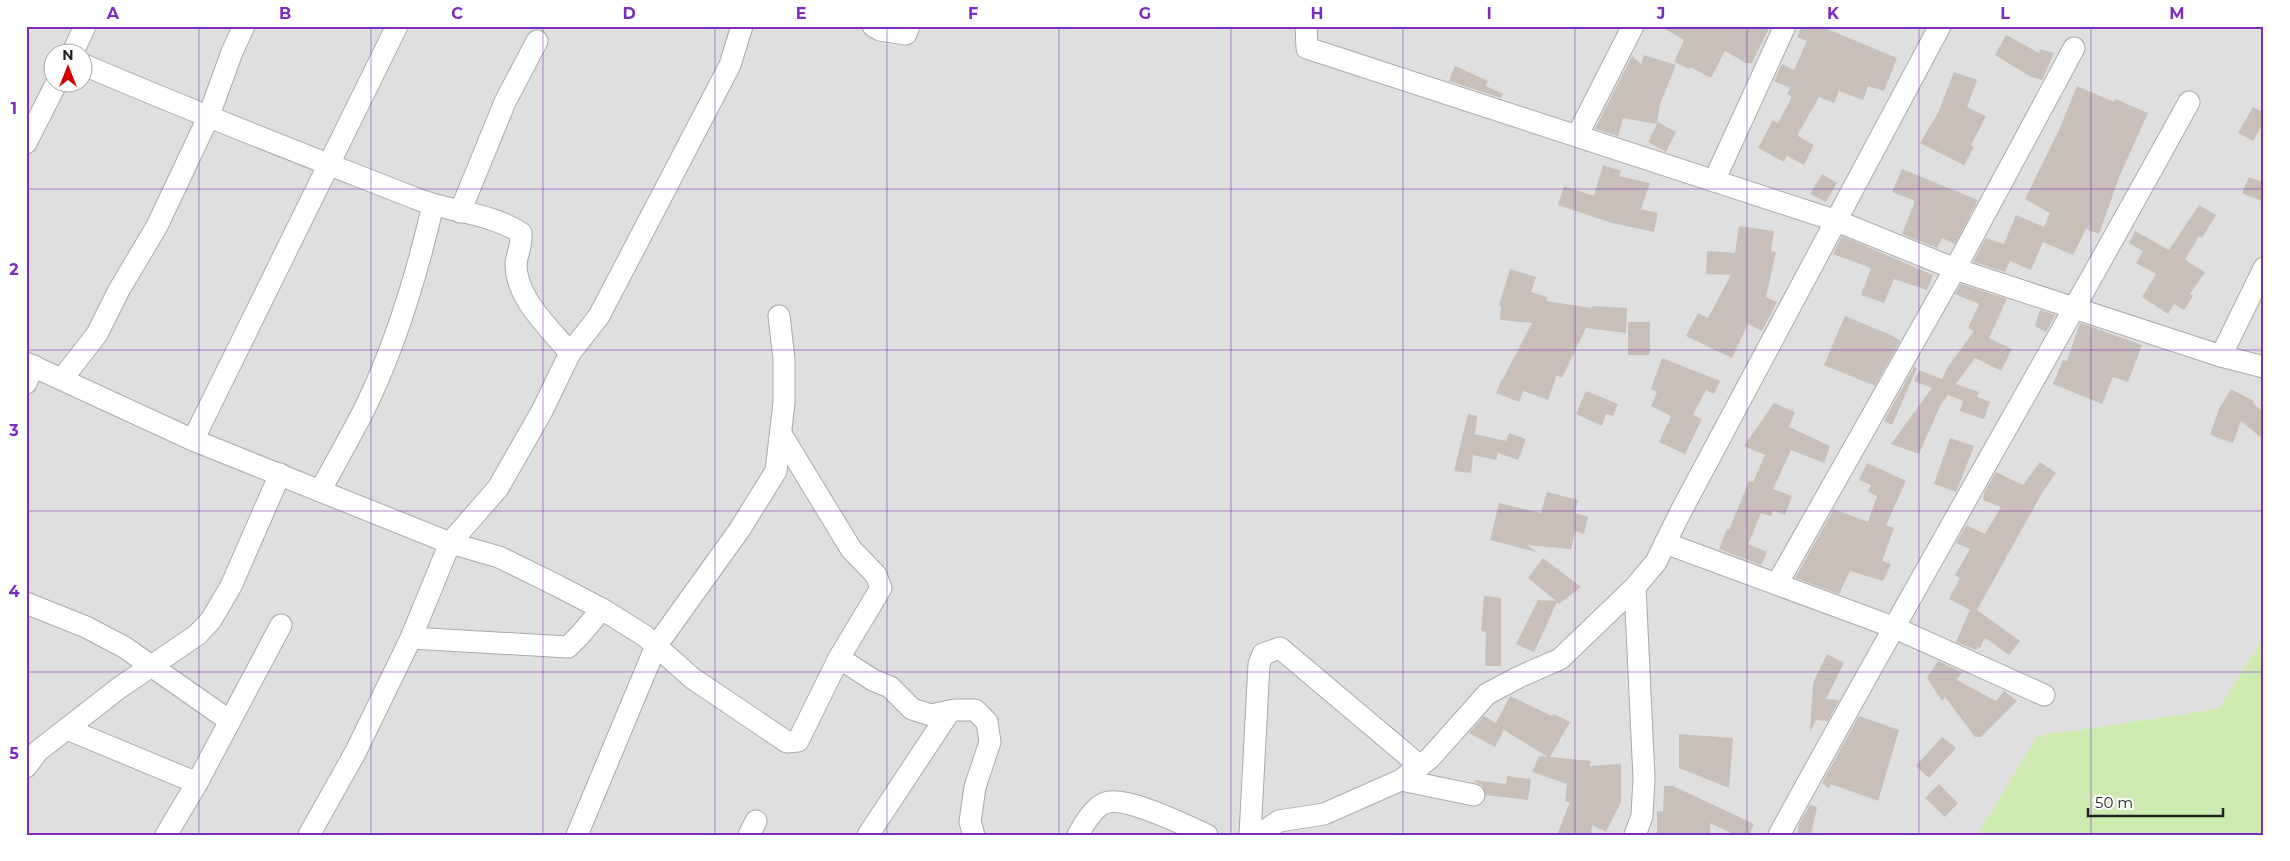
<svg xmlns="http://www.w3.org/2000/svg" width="2290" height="861" font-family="Montserrat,sans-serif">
<rect width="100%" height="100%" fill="#f2efe9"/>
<path fill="#e0dfdf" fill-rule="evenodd" d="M26,26H2264V638L2218,709L2037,736L1977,835H26ZM52,52H82V82H52Z"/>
<path fill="#cdebb0" d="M2264,638V835H1977L2037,736L2218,709Z"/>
<g fill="#c7bfb8">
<path d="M1660,26H1770L1752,63H1746L1725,51L1711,78L1690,67L1689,69L1674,62L1684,40Z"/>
<path d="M1802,26H1820L1897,58L1884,91L1868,86L1863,100L1839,91L1834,103L1819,97L1798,134V136L1814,145L1804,165L1787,156L1784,162L1758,148L1773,120L1778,123L1792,97L1787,94L1790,88L1774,81L1782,64L1794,70L1807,41L1797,37Z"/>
<path d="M2006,35L2039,53L2040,49L2054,53L2042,80L2031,77L1995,55Z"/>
<path d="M1644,55L1676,65L1660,104L1657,124L1623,118L1618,136L1595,129L1632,56L1641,64Z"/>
<path d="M1455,66L1488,81L1486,86L1503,94L1501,98L1449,81Z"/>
<path d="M1954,72L1977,80L1967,107L1986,116L1971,145L1974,147L1964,165L1920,143L1938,113Z"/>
<path d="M2077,86L2114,102L2115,99L2148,113L2120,175L2099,234L2086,229L2073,255L2043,242L2031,270L2010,261L2005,272L1973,262L1986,238L2004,244L2016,215L2044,227L2050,213L2025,199L2059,130Z"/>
<path d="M2253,107L2264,113V122L2253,141L2238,133Z"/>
<path d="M1658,122L1676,132L1666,152L1648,142Z"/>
<path d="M1603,165L1621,171L1619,176L1650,183L1641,209L1658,213L1654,232L1612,223L1558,205L1564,186L1594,196Z"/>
<path d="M1902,169L1978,200L1955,244L1942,238L1937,248L1902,234L1915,201L1892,192Z"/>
<path d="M1822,174L1837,183L1826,202L1810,194Z"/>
<path d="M2249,177L2264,183V202L2242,193Z"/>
<path d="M2199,205L2216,215L2202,238L2199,236L2185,260L2205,272L2190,294L2193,296L2184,310L2174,304L2168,314L2142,297L2156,274L2136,263L2143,251L2129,243L2135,231L2169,250Z"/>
<path d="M1739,226L1774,231L1771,251L1776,252L1766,297L1777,302L1762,331L1748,324L1732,358L1686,336L1698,313L1708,318L1731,275L1706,274L1707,251L1735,253Z"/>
<path d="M1842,236L1933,275L1927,290L1894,279L1884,303L1861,295L1871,268L1833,254Z"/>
<path d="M1510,269L1536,277L1531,292L1547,297L1546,301L1592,308V306L1627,308L1626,333L1586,328L1562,378L1557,375L1548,400L1523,391L1519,402L1496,393L1502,379H1503L1532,323L1500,320L1501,306L1499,305Z"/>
<path d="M1961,284L2007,299L1989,338L2012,349L2001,371L1975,358L1956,384L1979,392L1977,397L1990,402L1984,419L1960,411L1963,401L1948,395L1941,404L1919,454L1891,444L1932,388L1914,381L1919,370L1942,379L1947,368L1974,331L1968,328L1979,304L1955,294Z"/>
<path d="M2040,310L2055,315L2046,332L2035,326Z"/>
<path d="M1845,316L1893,336L1900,341L1875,386L1824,365Z"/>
<rect x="1628" y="322" width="22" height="33"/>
<path d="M2080,323L2142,345L2128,382L2113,377L2102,404L2053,384L2063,360L2067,361Z"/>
<path d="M1662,358L1720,381L1714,394L1706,390L1693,415L1702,419L1685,454L1659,442L1671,416L1651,406L1657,392L1651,389Z"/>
<path d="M1914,367L1917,368L1892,425L1884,421Z"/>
<path d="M2231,389L2254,401L2253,403L2264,413V440L2241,421L2233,443L2210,435L2219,409Z"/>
<path d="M1586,391L1618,404L1613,416L1606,414L1602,426L1576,414Z"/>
<path d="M1774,403L1795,412L1789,427L1830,446L1824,463L1791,450L1773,489L1792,496L1785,515L1773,510L1771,516L1761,513L1748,544L1767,552L1761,565L1719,549L1727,529L1729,530L1749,481L1753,482L1765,455L1744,446Z"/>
<path d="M1468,414L1477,416L1475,434L1506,441L1509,433L1526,439L1518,460L1498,453L1496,460L1473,455L1471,473L1454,471Z"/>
<path d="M1950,438L1974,446L1956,492L1934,484Z"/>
<path d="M2040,462L2056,473L2042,493L1977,610L2020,641L2009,655L1985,638L1980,648L1978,647L1976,650L1956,642L1970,610L1949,599L1960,578L1955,575L1970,549L1956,543L1966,525L1985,534L2001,507L1983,500L1984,493L1996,472L2023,485Z"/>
<path d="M1867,463L1906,481L1886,525L1894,528L1882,561L1891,564L1883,581L1850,571L1839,594L1795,578L1834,509L1868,522L1877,496L1868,492L1871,485L1859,480Z"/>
<path d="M1547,492L1578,500L1575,513L1588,517L1584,534L1575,531L1571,549L1527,545L1536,552L1490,540L1499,503L1541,513Z"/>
<path d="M1543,558L1581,587L1559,604L1557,602L1534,652L1516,644L1538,600L1556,601L1528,578Z"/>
<path d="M1484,596L1501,598V666H1485L1486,632L1481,631Z"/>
<path d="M1827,654L1844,663L1826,699L1839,700L1828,721L1816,720L1810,732L1813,683Z"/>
<path d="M1938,661L1962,672L1957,680L1996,701L2004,691L2017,701L1981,737H1975L1945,697L1942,701L1927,678Z"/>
<path d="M1510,696L1552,716L1554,714L1570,722L1550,757L1591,761L1590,766L1621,764V802L1606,832L1592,825L1591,835H1557L1570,802H1565L1567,784L1532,772L1539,756L1548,757L1504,730L1495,747L1469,733L1484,716L1496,723Z"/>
<path d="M1859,716L1899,730L1878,801L1831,784L1829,788L1822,783Z"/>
<path d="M1679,734L1733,738L1729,788L1679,768Z"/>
<path d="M1942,737L1956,748L1929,778L1916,766Z"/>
<path d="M1507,776L1531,779L1528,800L1486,795L1483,786L1475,782V780L1506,784Z"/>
<path d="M1939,784L1958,803L1945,817L1925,798Z"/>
<path d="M1664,786H1673L1754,824L1749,835H1735L1710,823V835H1657V811L1663,812Z"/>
<path d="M1810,805L1817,807L1811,835H1797L1799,824Z"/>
</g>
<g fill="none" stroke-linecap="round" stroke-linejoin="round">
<g stroke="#a9a9a9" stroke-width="23">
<g id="minor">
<path d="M873,26L880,30L906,34L909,26"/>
<path d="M1306,26L1307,48L1837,221L1955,269L2221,356L2264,367"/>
<path d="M73,52L85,26"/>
<path d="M82,64C193,112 305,155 417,199C450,212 491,213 521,233C522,247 517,253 516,264C516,299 550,328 570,353"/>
<path d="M1577,136L1633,26"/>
<path d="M26,143L57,82"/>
<path d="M1714,181L1785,26"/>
<path d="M460,212L505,102L537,41"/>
<path d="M2221,356L2264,268"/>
<path d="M26,363L193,440L450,543L499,557L558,586L602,609L645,636L692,678L787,742L798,741L839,658L881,588L876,575L851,549L781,434"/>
<path d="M62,379L97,334L119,290L157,226L208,118L232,52L244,26"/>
<path d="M26,383L34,366"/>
<path d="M193,440L397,26"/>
<path d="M320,491C335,464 350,437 364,410C395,347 417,274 433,205"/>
<path d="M1665,543L1893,627L2044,695"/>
<path d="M1777,584L1955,269L2074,48"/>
<path d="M26,603L86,627L124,647L230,721"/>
<path d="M411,638L568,647L580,635L602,609"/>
<path d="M839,658L873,680L890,687L912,709L931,715L955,710H975L987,722L990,742L975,787L970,822L974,835"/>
<path d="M67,729L197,783"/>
<path d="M26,767L38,751L119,688L197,635L211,620L231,586L280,474"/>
<path d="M1401,780L1474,795"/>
<path d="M166,835L197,783L281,625"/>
<path d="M309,835L355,753L411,638L450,543L498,488L542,411L570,353L599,316L730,65L742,26"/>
<path d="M577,835L656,646L740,529L776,471L784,403V359L779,316"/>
<path d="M749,835L756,821"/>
<path d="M868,835L950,711"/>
<path d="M1078,835C1083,825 1094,807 1105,803C1125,795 1187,826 1207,835"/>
<path d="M1250,835L1259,664L1263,654L1280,648L1420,766"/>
<path d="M1259,835L1279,821L1324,814L1401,780L1420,766L1430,758L1487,694L1519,677L1560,659L1635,587L1656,562L1680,513L1940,26"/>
<path d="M1635,835L1642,816L1644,778L1635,587"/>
<path d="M1779,835C1913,589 2054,348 2189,102"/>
</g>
</g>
<use href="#minor" stroke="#fff" stroke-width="21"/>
</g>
<path fill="none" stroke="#7b2cbf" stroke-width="1" stroke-opacity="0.55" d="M199,26V835M371,26V835M543,26V835M715,26V835M887,26V835M1059,26V835M1231,26V835M1403,26V835M1575,26V835M1747,26V835M1919,26V835M2091,26V835M26,189H2264M26,350H2264M26,511H2264M26,672H2264"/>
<rect width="2290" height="861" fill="none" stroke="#ffffff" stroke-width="55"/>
<g transform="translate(68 68)"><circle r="24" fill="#ffffff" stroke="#a7a7a7"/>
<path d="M0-4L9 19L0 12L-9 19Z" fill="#d40000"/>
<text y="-8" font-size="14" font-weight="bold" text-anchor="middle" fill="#222222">N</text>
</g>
<path d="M2088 808v8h135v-8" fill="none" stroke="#222222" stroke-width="2.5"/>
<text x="2095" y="808" font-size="15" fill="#222222" stroke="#ffffff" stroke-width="4" paint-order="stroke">50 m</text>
<rect x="28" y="28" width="2234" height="806" fill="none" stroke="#7b2cbf" stroke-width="2"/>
<g font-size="16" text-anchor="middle" font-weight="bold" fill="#7b2cbf">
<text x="113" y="19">A</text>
<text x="285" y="19">B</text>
<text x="457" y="19">C</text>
<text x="629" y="19">D</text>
<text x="801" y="19">E</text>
<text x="973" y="19">F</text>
<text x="1145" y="19">G</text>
<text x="1317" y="19">H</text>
<text x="1489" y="19">I</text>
<text x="1661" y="19">J</text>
<text x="1833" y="19">K</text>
<text x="2005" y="19">L</text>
<text x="2177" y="19">M</text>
<text x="14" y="114">1</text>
<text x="14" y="275">2</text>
<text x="14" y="436">3</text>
<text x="14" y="597">4</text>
<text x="14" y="759">5</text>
</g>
</svg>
